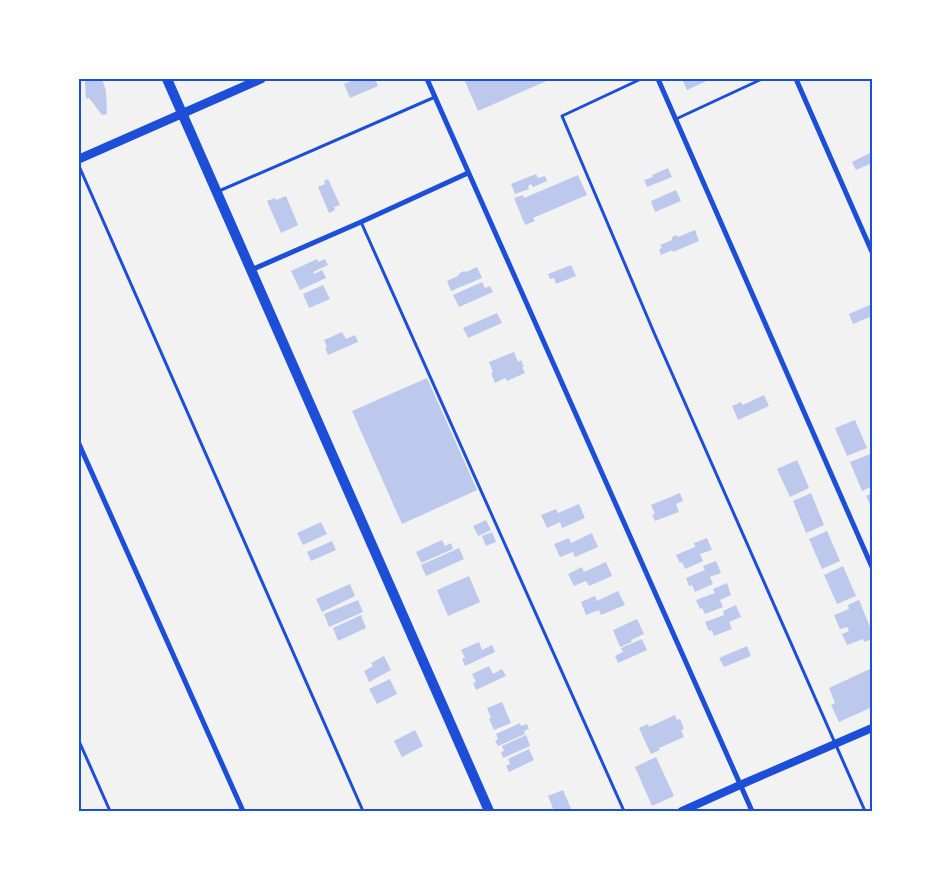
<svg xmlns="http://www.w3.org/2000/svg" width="951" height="890" font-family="'Fira Sans',sans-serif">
<rect width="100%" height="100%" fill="#f2f2f2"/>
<g fill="#bdc9ec">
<path d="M88,79H102L106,91L107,114L102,115L89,98L86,99L85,82Z"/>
<path d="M356,79H375L378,86L350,98L344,84Z"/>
<path d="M464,79H551L478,111Z"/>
<path d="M682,79H711L687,90Z"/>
<path d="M872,147V163L856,170L852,162L872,152L870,148Z"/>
<path d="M668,168L672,177L647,187L644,180L653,177L652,175Z"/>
<path d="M536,174L538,178L545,176L547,181L533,187L531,184L528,186L529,189L515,194L511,184Z"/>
<path d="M578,175L587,195L533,218L535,221L525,225L514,198L523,195L524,198Z"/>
<path d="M328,179L340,205L334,207L335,210L329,213L318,187L325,184L324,181Z"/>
<path d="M676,190L681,201L655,212L651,201Z"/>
<path d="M286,196L298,225L281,233L267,201L275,198L276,200Z"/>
<path d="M695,230L699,241L673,252L672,250L661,255L659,249L662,248L660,245L672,240V237L676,235L678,237Z"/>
<path d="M317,259L318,262L325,259L328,265L313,272L314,274L322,270L326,278L300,290L291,271Z"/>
<path d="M571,265L576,276L556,284L554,278L550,279L548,274Z"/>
<path d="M477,267L482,278L451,291L447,281L458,276L460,273L464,271L466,272Z"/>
<path d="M482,282L485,288L490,286L493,292L459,307L453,295Z"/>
<path d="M323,285L330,299L309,308L303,294Z"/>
<path d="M872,304V316L853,324L849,314Z"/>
<path d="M497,313L502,323L468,338L463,328Z"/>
<path d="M342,332L346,339L355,335L358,342L328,355L325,348L327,347L324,340Z"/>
<path d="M514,352L518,362L521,360L524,367H522L525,373L507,381L505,378L495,383L491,373L493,372L489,362Z"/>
<path d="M427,378L477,490L402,524L352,411Z"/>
<path d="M764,395L769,406L738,420L732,406L741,402L743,405Z"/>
<path d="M855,420L867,448L847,456L835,428Z"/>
<path d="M870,454L872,459V486L862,491L850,462Z"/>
<path d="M797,460L809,488L790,497L777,469Z"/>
<path d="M680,493L683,501L676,504L679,512L655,521L652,515L655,514L651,505Z"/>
<path d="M811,493L824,525L806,533L793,501Z"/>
<path d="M872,493V509L866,496Z"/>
<path d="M579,504L585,518L562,528L560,522L547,528L541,515L556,509L558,513Z"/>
<path d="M486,520L491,530L478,536L473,526Z"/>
<path d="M321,522L327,534L303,545L297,533Z"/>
<path d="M827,531L840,561L822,569L809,539Z"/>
<path d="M492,532L496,542L486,546L482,536Z"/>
<path d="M592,533L598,547L575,557L573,552L560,557L554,544L569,538L571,543Z"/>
<path d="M707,538L712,550L700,554L703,561L685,569L682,562L680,563L676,555L695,547L694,543Z"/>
<path d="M442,540L445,546L451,543L453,549L421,563L416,552Z"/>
<path d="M332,541L336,550L311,561L307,552Z"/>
<path d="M459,548L464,559L426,576L421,565Z"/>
<path d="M716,561L721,573L710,577L713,584L695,592L692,585L689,586L686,578L705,570L703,566Z"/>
<path d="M606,562L612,576L589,586L586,581L574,586L568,574L582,567L584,572Z"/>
<path d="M843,566L856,596L837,604L824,575Z"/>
<path d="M469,576L480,602L448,616L437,590Z"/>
<path d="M727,583L731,595L720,600L723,607L705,614L702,608L700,609L696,600L715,593L713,589Z"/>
<path d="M350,584L355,596L322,612L316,599Z"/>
<path d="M618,591L625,605L601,615L599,610L586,615L581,602L595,596L597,601Z"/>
<path d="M358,600L363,612L329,627L324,614Z"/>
<path d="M859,600L872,632V639L864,642L863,639L847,645L842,634L849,631L847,627L840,629L834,615L849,609L848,605Z"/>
<path d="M736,605L741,617L729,622L732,629L714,636L712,630L709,631L705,622L724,615L723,611Z"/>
<path d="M361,615L366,628L338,641L333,628Z"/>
<path d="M637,619L644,634L631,640L632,642L620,647L613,630Z"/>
<path d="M642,639L647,650L618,663L615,656L623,652L621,648Z"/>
<path d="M479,642L482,650L492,645L495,652L465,666L462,659L465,658L461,650Z"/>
<path d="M747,646L751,656L724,667L719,658Z"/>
<path d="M384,656L391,670L369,682L364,671L373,666L371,663Z"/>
<path d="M489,666L493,674L502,669L506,676L476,690L473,683L476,682L472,674Z"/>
<path d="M872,668V707L839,722L831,705L835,703L829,688Z"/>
<path d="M390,679L397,694L377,704L369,689Z"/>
<path d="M502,702L511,723L494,730L489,719L491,718L487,708Z"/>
<path d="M675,715L677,720L680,719L684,729L681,730L684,737L659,748L660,750L651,754L639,728L648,724L649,727Z"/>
<path d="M520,723L521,726L527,724L529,729L524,731L525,734L498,746L495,741L498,739L496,734Z"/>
<path d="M415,730L423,746L402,757L394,741Z"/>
<path d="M526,735L530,746L503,758L501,752L504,751L502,746Z"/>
<path d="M529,749L534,760L509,772L506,766L510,764L508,759Z"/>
<path d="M656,757L674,796L652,806L635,767Z"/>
<path d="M563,790L572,811H554L548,796Z"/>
</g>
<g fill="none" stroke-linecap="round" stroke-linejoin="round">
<g stroke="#1d4ed8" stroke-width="3">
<path d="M641,79L562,116L655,335L865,811"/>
<path d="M676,119L762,79"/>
<path d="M79,166L363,811"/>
<path d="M219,191L435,97"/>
<path d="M361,222L624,811"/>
<path d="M79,741L110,811"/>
</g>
<g stroke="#1d4ed8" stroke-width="5">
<path d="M427,79L752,811"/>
<path d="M658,79L872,567"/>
<path d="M796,79L872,252"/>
<path d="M251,270L361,222L468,173"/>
<path d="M79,444L243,811"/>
</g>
<path stroke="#1d4ed8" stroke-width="8" d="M682,811L740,785L872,728"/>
<path stroke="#1d4ed8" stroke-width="9" d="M79,159L261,79"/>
<path stroke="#1d4ed8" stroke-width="10" d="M167,79L489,811"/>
</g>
<rect width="951" height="890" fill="none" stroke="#ffffff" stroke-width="160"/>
<rect x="80" y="80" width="791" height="730" fill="none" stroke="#1d4ed8" stroke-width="2"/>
</svg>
